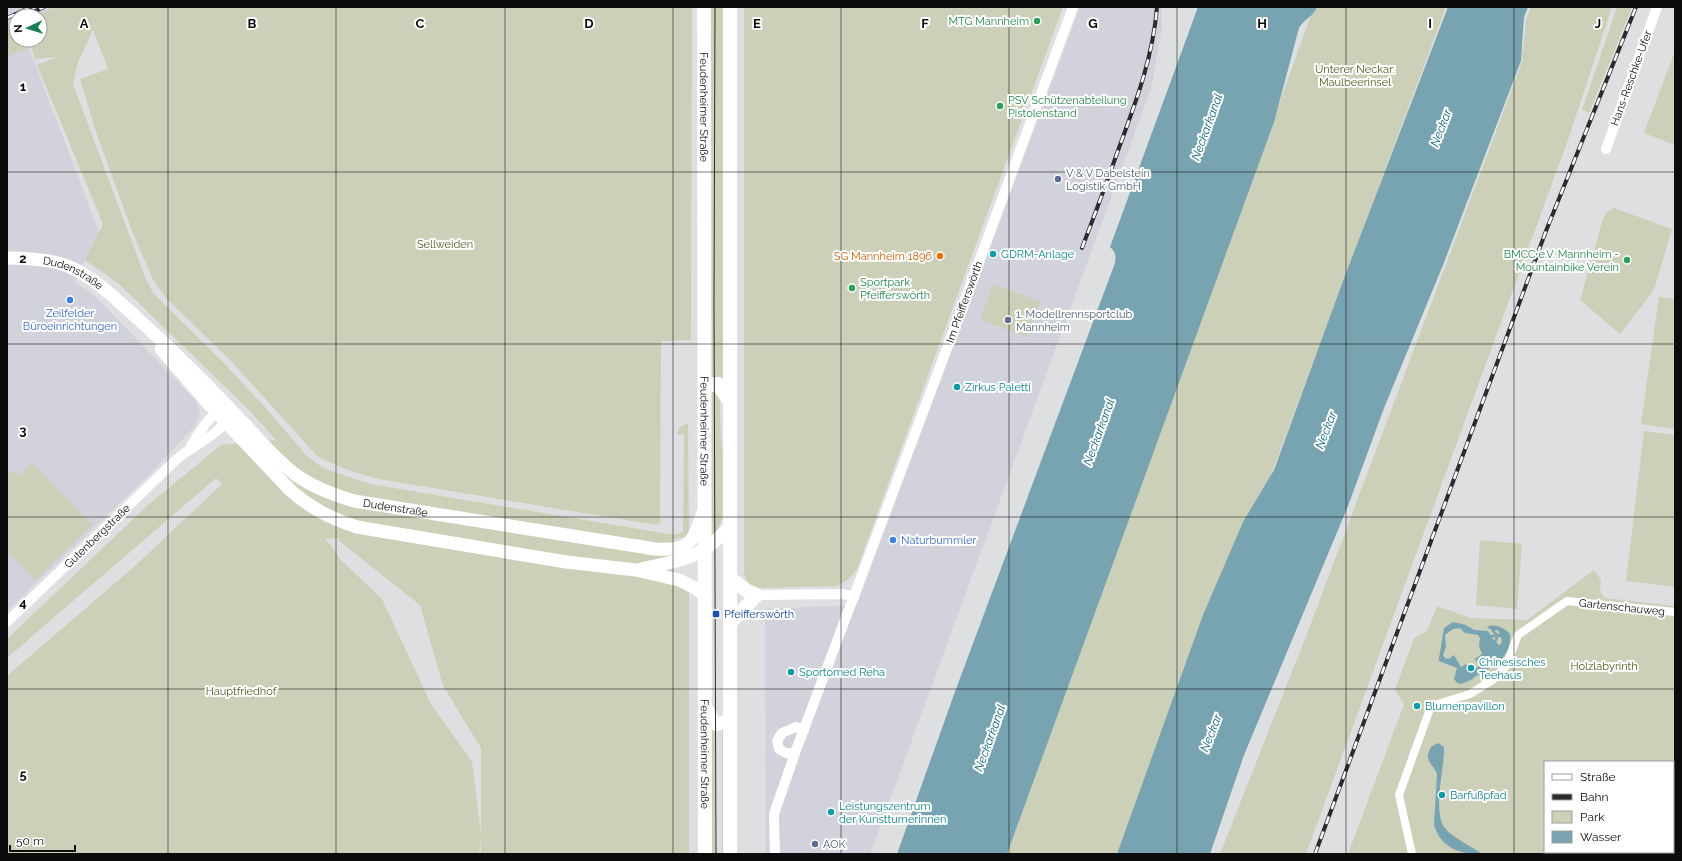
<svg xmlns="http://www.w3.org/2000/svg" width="1682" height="861" font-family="Raleway,sans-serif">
<rect width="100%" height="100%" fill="#dedfe0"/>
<g fill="#d1d2db">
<path d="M7,7H55L36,16H16V25L7,28Z"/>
<path d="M1080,7H1162V28L1151,89L870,854H766L765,609L857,605Z"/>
<path d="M29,48L99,232L74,282L86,289L101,302L196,401L200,414L194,427L146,478L7,611V57Z"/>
</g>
<g fill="#ccd0b9" fill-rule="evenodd">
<path d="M55,7H692L691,340L661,341L660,523L656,525L378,479L348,470L318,457L229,359L166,298L154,282L132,231L96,132L80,79L108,69L93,30L78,62L73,84L145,277L153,293L223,362L264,406L306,455L323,468L370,484L675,535L683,532L684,435L677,434C679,427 682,425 688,424L689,532L685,537L673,539V585L689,589V854H481V839L479,854H7V676L136,565L222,484L216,478L7,658V639L149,504L221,445L276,440L250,411L119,284L85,260L103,224L37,65L57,57L35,59L31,47L7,57V28L16,25V40H40V16H36ZM340,538L338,540L420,605L443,686L481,748V834L472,762L431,704L382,599L341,560L330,544L326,541V539Z"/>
<path d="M709,7H725V379L709,376Z"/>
<path d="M744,7H1063L857,569L849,579L837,586L758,588C749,585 746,581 744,572Z"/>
<path d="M1314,7H1446L1129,854H1007Z"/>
<path d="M1531,7H1612L1568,140L1306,854H1220L1310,626L1522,62L1526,20Z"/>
<path d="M1617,7H1632L1589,113L1582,110Z"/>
<path d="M1675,51V145L1644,133Z"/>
<path d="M1614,208L1672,229L1654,290L1620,334L1580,300L1603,219L1607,212Z"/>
<path d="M993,284L1040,302L1027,337L980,320Z"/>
<path d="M1659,297L1675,299V429L1641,424Z"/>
<path d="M713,389L720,392C720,407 720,423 721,438C724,469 734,516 710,540V392Z"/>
<path d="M1644,431L1675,435V587L1626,581Z"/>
<path d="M32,462L92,525L35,580L7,551V476L13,470L19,476Z"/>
<path d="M1480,540L1522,544L1517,609L1476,605Z"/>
<path d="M1594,570L1601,580L1600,592L1605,598L1675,606V854H1348L1404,704L1395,690L1414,638L1427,631L1437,606L1471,618L1527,620ZM1545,762H1673V852H1545Z"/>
<path d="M710,727L715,729V854H710Z"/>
<path d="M725,729V854H722V730Z"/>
</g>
<g fill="#78a3b1" fill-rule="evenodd">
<path d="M1198,7H1317C1313,17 1305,18 1299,28L1274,122L1007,854H897L956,689L1115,263C1116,256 1116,252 1110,247Z"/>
<path d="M1448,7H1528L1524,17L1521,61L1443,265L1384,408L1348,506L1244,755L1210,854H1117L1203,615L1243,522L1274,470L1343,281Z"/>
<path d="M1453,622L1466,625L1474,630L1488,631L1493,639L1499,645L1501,644L1502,640L1498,630L1493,631L1487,627C1494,623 1505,628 1510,634C1512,659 1491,667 1473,678V679L1461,684L1457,683L1454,679L1457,668L1439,661V658L1444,628ZM1460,628L1465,633L1478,635L1480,638L1479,646L1482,654L1475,659L1479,666L1471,672L1466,664L1461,667L1454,655L1449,659L1445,658L1443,655L1446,647L1445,635L1453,629Z"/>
<path d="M1438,743L1444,747V750C1444,769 1433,809 1444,827C1451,837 1471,846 1482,854C1459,854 1441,848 1434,825L1437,774C1433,763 1423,762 1431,747Z"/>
</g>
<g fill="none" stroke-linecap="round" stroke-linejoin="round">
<g stroke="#78a3b1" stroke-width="2.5">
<path d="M1493,631L1496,634"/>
<path d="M1492,636H1495"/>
<path d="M1495,642L1498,635L1501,636"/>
</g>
<path stroke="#fff" stroke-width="8" d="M1412,854L1399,795L1431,706L1470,694L1494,679L1506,666L1518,635L1567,601L1675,612"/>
<g stroke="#fff" stroke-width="10">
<path d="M1606,149L1657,7"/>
<path d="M191,446C199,434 208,415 222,411"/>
<path d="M757,595L843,594L854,597"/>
<path d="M7,622L178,458C192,446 223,433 228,416"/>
<path d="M795,753H786L779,749L777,741L782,733L796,727L804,730"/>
<path d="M775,854L774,814L795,753L950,340L1073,7"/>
</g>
<g stroke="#fff" stroke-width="13">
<path id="s1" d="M7,258C27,258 50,259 70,267C96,279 116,299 137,318C169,347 200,377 230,409C252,431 272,457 296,475C314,488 334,495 354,501L655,549C690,551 692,544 703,512"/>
<path d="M161,349L208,403L290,490C312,509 330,518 357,527L566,562L636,570L679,580L695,588L705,596"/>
<path d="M641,569C682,560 702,559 730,526"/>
</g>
<g stroke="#fff" stroke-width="14">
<path id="s2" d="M704,7L705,854"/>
<path d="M730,7V854"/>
<path d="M705,386L718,384L729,401"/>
<path d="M730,578L747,591L757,595L730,623"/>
<path d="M706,708L714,723L717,724L730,721"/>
</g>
<path stroke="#2a2b2c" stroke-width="1" d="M715,7L714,305L716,854"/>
<g stroke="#2a2b2c" stroke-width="4">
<g id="rail">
<path d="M25,16L44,7"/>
<path d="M7,18L31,7"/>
<path d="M1082,248C1095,214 1108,179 1120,145C1137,99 1153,56 1157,7"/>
<path d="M1315,854L1546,231L1636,7"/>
</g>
</g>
<use href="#rail" stroke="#fff" stroke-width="2.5" stroke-dasharray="8" stroke-linecap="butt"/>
</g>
<path fill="none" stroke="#0c0c0d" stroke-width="1" stroke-opacity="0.55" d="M168,7V854M336,7V854M505,7V854M673,7V854M841,7V854M1009,7V854M1177,7V854M1346,7V854M1514,7V854M7,172H1675M7,344H1675M7,517H1675M7,689H1675"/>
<g fill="#2e9e5b" stroke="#fff" stroke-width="1.5">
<circle cx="1037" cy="21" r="4"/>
<circle cx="1000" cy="106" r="4"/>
<circle cx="1627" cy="260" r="4"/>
<circle cx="852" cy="288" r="4"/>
</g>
<g fill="#5c6f8a" stroke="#fff" stroke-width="1.5">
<circle cx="1058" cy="179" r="4"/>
<circle cx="1008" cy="320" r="4"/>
<circle cx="815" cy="844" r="4"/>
</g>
<g fill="#0f9aa8" stroke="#fff" stroke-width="1.5">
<circle cx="993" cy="254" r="4"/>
<circle cx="957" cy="387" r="4"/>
<circle cx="1471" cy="668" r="4"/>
<circle cx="791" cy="672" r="4"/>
<circle cx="1417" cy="706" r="4"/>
<circle cx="1442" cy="795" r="4"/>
<circle cx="831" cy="812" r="4"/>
</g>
<circle fill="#e8710a" stroke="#fff" stroke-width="1.5" cx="940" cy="256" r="4"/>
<g fill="#3f7fe0" stroke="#fff" stroke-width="1.5">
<circle cx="70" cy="300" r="4"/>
<circle cx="893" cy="540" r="4"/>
</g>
<rect fill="#1a4fb4" stroke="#fff" stroke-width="1.5" x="712" y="610" width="8" height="8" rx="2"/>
<g text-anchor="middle" stroke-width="4" stroke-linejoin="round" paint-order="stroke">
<g font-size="11" fill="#27864d" stroke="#fff" text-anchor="end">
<text x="1029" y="25">MTG Mannheim</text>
<text x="1008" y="104" text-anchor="start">PSV Schützenabteilung<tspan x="1008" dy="13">Pistolenstand</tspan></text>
<text x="1619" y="258">BMCC e.V. Mannheim -<tspan x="1619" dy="13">Mountainbike Verein</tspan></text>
<text x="860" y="286" text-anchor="start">Sportpark<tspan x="860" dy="13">Pfeifferswörth</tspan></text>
</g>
<g font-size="11" fill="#545b22" stroke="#fff">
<text x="1355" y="73">Unterer Neckar:<tspan x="1355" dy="13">Maulbeerinsel</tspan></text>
<text x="445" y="248">Sellweiden</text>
<text x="1604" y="670">Holzlabyrinth</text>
<text x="241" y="695">Hauptfriedhof</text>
</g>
<g font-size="11" fill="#0c0c0d" stroke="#fff">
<text transform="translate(1631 78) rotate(-70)" y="4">Hans-Reschke-Ufer</text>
<text dy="4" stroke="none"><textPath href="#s2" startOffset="100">Feudenheimer Straße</textPath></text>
<text dy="4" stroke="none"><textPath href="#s1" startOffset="69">Dudenstraße</textPath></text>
<text transform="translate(964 302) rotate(-70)" y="4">Im Pfeifferswörth</text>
<text dy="4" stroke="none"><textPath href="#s2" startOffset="424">Feudenheimer Straße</textPath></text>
<text dy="4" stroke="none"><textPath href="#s1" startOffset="478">Dudenstraße</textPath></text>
<text transform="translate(97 536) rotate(-44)" y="4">Gutenbergstraße</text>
<text transform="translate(1622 607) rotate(6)" y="4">Gartenschauweg</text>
<text dy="4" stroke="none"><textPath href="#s2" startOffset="747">Feudenheimer Straße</textPath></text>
</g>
<g font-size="11" fill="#4e5e75" stroke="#fff" text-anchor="start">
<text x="1066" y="177">V &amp; V Dabelstein<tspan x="1066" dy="13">Logistik GmbH</tspan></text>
<text x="1016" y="318">1. Modellrennsportclub<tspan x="1016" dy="13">Mannheim</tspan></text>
<text x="823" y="848">AOK</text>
</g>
<g font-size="11" fill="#0d838f" stroke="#fff" text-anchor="start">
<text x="1001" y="258">GDRM-Anlage</text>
<text x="965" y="391">Zirkus Paletti</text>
<text x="1479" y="666">Chinesisches<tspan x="1479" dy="13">Teehaus</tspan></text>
<text x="799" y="676">Sportomed Reha</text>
<text x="1425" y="710">Blumenpavillon</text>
<text x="1450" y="799">Barfußpfad</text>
<text x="839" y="810">Leistungszentrum<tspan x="839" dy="13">der Kunstturnerinnen</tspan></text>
</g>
<g font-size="11" fill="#c56008" stroke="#fff" text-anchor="end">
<text x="932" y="260">SG Mannheim 1896</text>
</g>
<g font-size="11" fill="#366cbe" stroke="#fff">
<text x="70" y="317">Zeilfelder<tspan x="70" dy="13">Büroeinrichtungen</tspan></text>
<text x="901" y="544" text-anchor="start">Naturbummler</text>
</g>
<g font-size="11" fill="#164399" stroke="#fff" text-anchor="start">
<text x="724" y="618">Pfeifferswörth</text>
</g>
<g font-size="12" font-style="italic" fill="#086176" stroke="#fff">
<text transform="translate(1207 127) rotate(-70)" y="4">Neckarkanal</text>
<text transform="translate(1441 128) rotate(-69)" y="4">Neckar</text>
<text transform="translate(1326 430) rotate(-69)" y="4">Neckar</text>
<text transform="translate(1099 432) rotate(-70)" y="4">Neckarkanal</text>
<text transform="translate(1211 733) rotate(-69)" y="4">Neckar</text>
<text transform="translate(990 738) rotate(-70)" y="4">Neckarkanal</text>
</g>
</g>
<g font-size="13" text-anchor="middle" font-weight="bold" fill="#0c0c0d" stroke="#fff" stroke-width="4" stroke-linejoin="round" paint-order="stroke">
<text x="84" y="28">A</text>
<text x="252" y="28">B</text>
<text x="420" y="28">C</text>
<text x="589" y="28">D</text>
<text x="757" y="28">E</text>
<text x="925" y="28">F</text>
<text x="1093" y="28">G</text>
<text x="1262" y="28">H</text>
<text x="1430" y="28">I</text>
<text x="1598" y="28">J</text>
<text x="23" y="91">1</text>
<text x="23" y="263">2</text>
<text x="23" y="435">3</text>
<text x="23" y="607">4</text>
<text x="23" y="779">5</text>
</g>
<rect width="1682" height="861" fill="none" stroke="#0c0c0d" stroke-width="16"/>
<rect x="1544" y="761" width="130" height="92" fill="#ffffff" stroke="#9e9e9e"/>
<rect x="1552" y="774" width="20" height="6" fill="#ffffff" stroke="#9e9e9e"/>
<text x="1580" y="781" font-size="12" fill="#0c0c0d">Straße</text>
<rect x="1552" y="794" width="20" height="6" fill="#2a2b2c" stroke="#9e9e9e"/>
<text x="1580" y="801" font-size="12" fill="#0c0c0d">Bahn</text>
<rect x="1552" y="811" width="20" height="12" fill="#ccd0b9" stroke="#9e9e9e"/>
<text x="1580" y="821" font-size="12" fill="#0c0c0d">Park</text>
<rect x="1552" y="831" width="20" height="12" fill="#78a3b1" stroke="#9e9e9e"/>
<text x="1580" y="841" font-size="12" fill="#0c0c0d">Wasser</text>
<g transform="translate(28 28) rotate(266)"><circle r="19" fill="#ffffff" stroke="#9e9e9e"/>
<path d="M0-3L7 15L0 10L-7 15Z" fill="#1a7c54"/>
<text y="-6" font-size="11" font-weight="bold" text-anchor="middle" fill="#0c0c0d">N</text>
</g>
<path d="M10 845v6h65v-6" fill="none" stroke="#0c0c0d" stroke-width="2"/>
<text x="16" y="845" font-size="12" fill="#0c0c0d" stroke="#ffffff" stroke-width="3" paint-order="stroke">50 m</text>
</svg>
